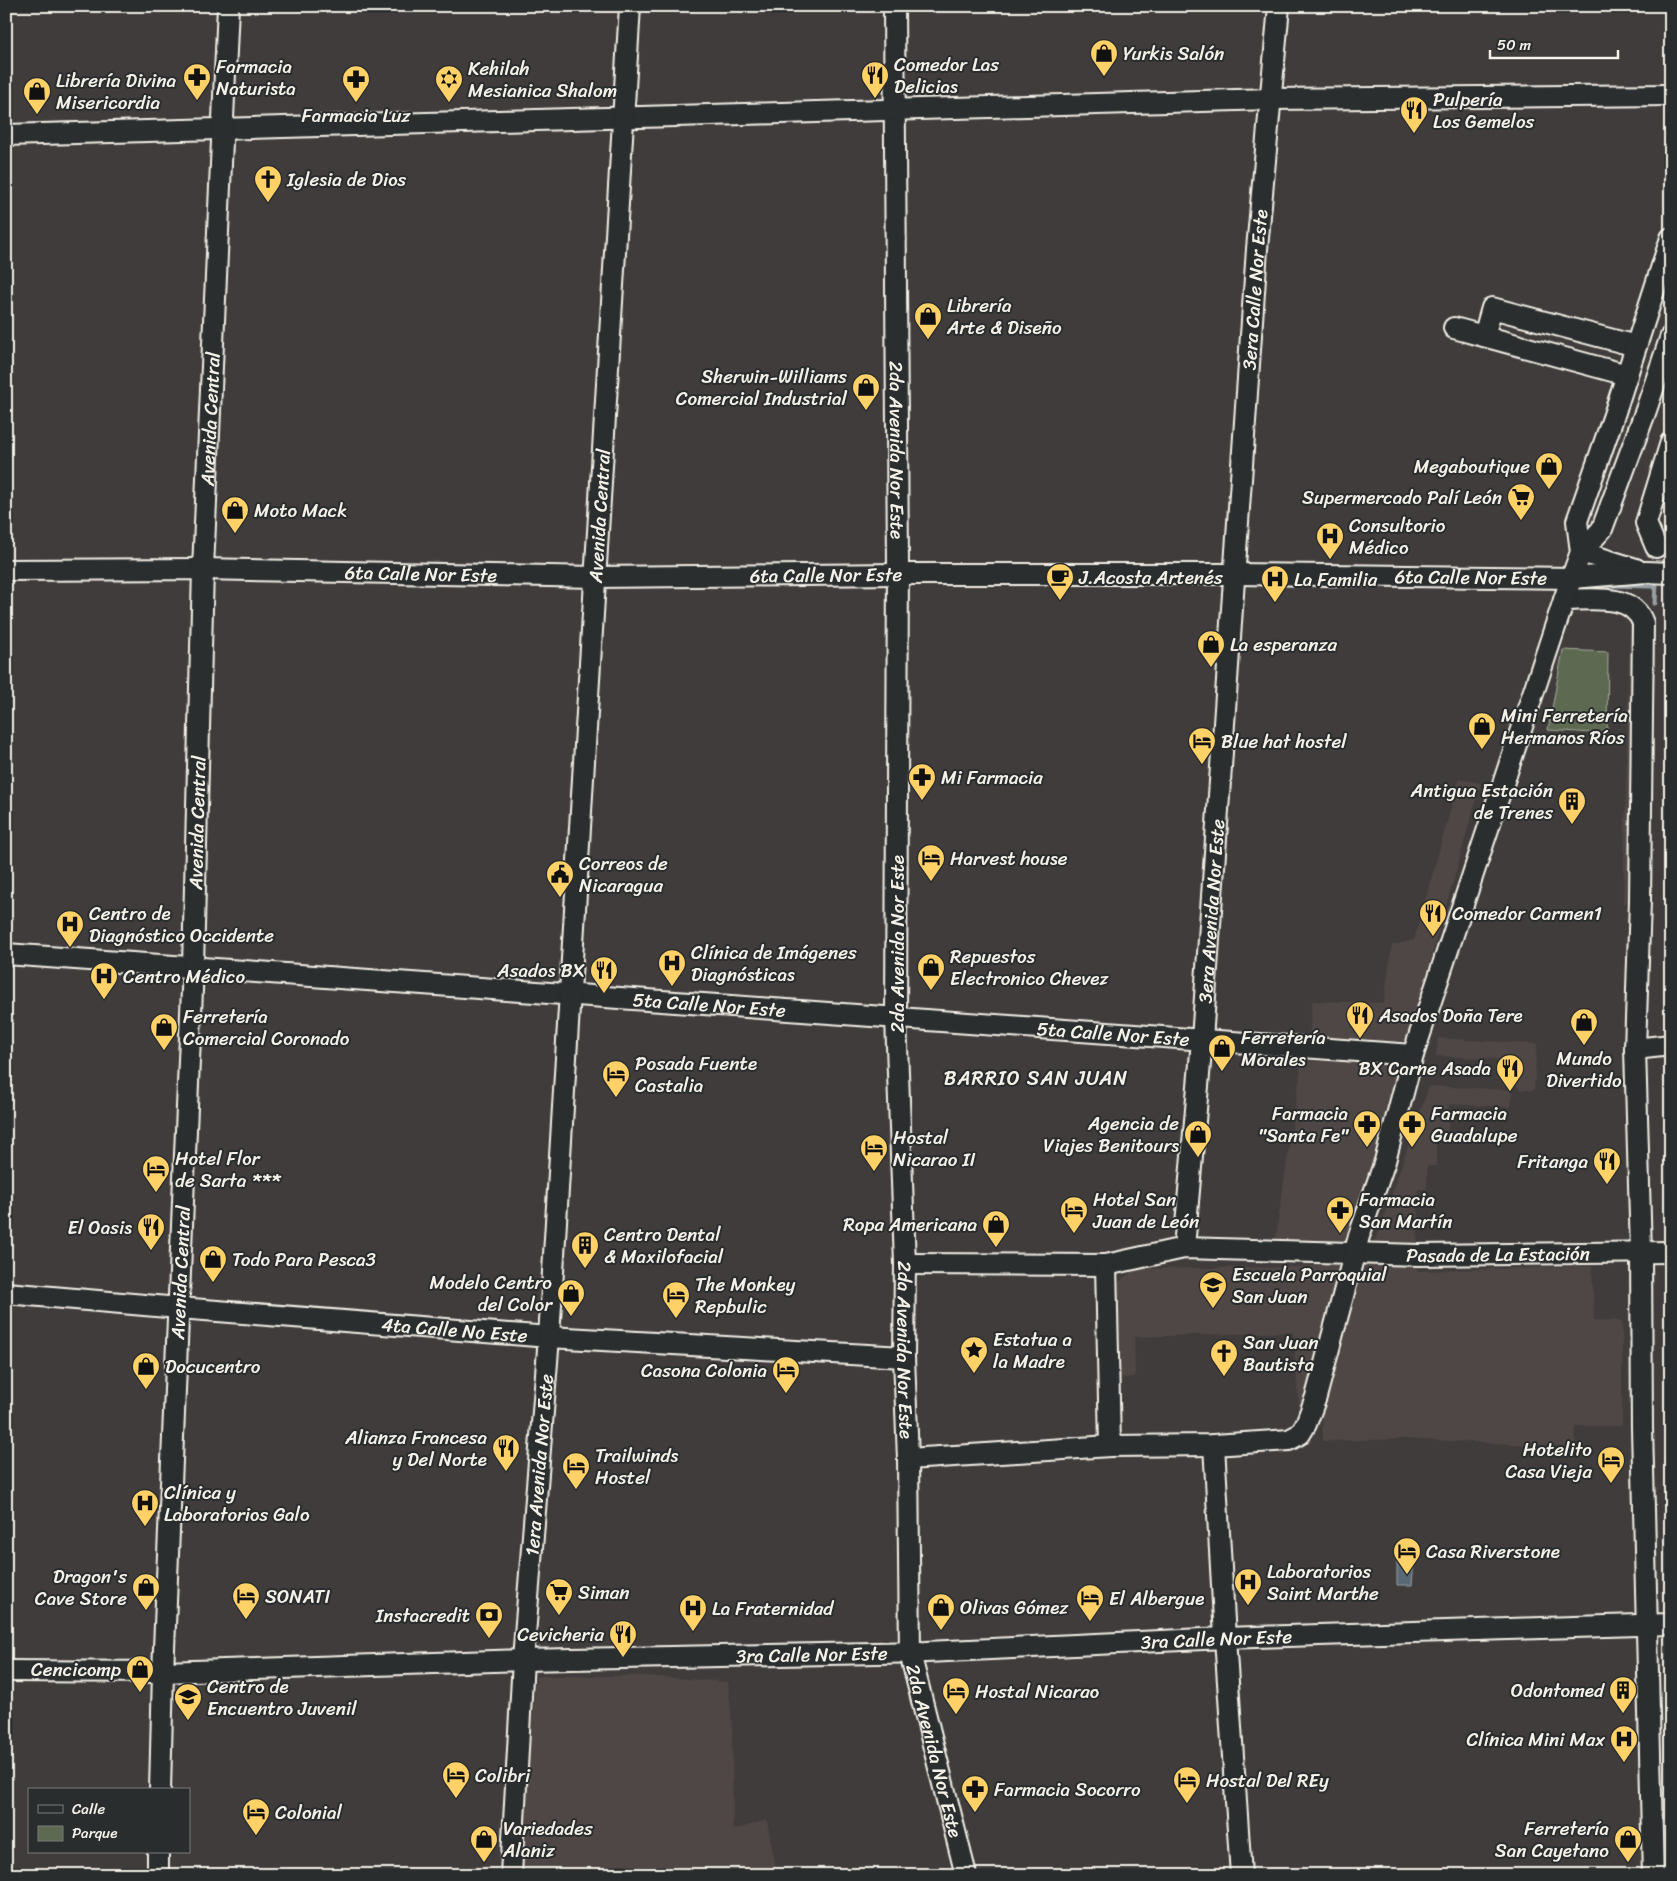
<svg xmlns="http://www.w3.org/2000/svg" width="1677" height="1881" font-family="Sriracha,sans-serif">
<rect width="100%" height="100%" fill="#403c3c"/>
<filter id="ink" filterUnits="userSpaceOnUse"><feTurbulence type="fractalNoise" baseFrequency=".02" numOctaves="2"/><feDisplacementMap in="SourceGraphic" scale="10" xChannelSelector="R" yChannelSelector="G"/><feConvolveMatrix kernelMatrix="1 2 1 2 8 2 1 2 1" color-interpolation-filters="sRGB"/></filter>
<g filter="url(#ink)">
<g fill="#4f4745">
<path d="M1630,621L1645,622L1643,903H1623Z"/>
<path d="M1459,779L1481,783L1408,1039L1398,1043L1309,1040L1312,1001L1384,1003L1392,945L1414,940Z"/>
<path d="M1438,1038L1537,1044L1534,1090H1520L1515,1083L1517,1060L1436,1056Z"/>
<path d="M1302,1061L1388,1062L1398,1074L1350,1236L1343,1243L1274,1249Z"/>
<path d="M1429,1086L1512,1090L1511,1107L1449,1104L1448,1130L1436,1133V1166H1427V1189H1418L1417,1271L1592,1266L1594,1320L1622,1321V1426H1576L1575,1447L1407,1439L1323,1441L1322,1397L1358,1271L1365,1270Z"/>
<path d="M1352,1263L1300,1425L1293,1332L1134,1337L1135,1377L1118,1378L1115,1285L1135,1269L1294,1267Z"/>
<path d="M536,1676H645L728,1682L732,1722L733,1830L767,1820L777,1875H520Z"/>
</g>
<path fill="#5d6951" stroke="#a8ad9c" d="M1563,650L1608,652L1607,734L1548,730Z"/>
<path fill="#596875" stroke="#979fa3" d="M1414,1560L1412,1585H1397V1561Z"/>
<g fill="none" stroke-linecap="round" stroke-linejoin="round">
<g stroke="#979fa3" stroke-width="5">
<path d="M1601,585L1655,586"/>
<path d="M1655,603L1656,583"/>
</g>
<g stroke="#f4f1e8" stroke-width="24">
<g id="minor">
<path id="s1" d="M894,6L898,564L896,1018L905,1264L904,1357L908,1459L910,1653L966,1875"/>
<path d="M6,135L1271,99L1671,95"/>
<path d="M1454,328L1627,375"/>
<path d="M1484,336L1492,308L1636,346"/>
<path d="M1656,547L1646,523L1671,442"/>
<path d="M1581,552L1577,521L1614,415L1671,238"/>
<path d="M1581,552L1636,569"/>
<path id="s2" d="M6,570L203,569L595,577L898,574H1233L1572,578L1646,572L1671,573"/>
<path d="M1564,600C1590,600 1632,592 1643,623L1640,901L1635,1049L1641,1252L1642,1428L1653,1875"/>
<path id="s3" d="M6,954L1413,1055"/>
<path d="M1635,1049L1671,1045"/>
<path id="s4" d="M1184,1248L1202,1040L1257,249L1279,6"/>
<path id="s5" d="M905,1264L1106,1265L1184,1248L1419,1255L1671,1252"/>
<path d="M1106,1265L1110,1446"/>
<path id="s6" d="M6,1293L179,1308L549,1337L904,1357"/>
<path d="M1214,1445L1225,1638L1241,1875"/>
<path d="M908,1459L1110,1446L1214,1445L1289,1440L1300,1434L1306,1424L1316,1397L1359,1236L1385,1161L1413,1055L1569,585L1581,552L1602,529L1646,410L1671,336"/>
<path id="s7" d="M6,1671L163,1672L523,1660L926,1652L1225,1638L1671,1624"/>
<path id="s8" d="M160,1790L163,1672L193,966L203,569L228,6"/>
<path d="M158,1875V1852"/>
<path id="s9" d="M511,1875L523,1660L549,1337L630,6"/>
</g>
</g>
<use href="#minor" stroke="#2a2d2e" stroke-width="20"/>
</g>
</g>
<defs>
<g id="shop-pin" transform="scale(1.4375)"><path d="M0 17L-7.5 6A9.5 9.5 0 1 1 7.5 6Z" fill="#ffd166" stroke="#2a2d2e"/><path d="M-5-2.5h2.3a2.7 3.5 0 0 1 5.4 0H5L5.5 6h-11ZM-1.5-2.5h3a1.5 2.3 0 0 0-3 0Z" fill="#111"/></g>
<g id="restaurant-pin" transform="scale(1.4375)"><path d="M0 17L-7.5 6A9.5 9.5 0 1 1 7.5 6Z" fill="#ffd166" stroke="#2a2d2e"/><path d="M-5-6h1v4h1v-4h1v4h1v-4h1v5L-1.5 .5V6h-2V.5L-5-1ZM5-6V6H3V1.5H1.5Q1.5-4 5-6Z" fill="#111"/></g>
<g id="pharmacy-pin" transform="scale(1.4375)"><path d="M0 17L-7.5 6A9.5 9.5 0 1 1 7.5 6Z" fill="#ffd166" stroke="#2a2d2e"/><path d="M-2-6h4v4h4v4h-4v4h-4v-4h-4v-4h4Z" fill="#111"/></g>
<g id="synagogue-pin" transform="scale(1.4375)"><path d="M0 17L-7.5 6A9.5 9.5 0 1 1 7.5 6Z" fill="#ffd166" stroke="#2a2d2e"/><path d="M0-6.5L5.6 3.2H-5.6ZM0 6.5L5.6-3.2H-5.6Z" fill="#111"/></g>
<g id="church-pin" transform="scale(1.4375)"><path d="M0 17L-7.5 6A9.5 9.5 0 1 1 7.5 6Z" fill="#ffd166" stroke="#2a2d2e"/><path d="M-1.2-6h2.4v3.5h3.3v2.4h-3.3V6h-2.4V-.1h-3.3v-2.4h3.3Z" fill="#111"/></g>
<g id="supermarket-pin" transform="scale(1.4375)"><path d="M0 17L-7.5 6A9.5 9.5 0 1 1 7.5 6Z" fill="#ffd166" stroke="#2a2d2e"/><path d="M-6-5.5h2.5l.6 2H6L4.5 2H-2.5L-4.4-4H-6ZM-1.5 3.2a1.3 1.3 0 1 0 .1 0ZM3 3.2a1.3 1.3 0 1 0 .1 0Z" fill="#111"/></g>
<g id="hospital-pin" transform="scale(1.4375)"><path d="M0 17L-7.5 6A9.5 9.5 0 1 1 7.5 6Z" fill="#ffd166" stroke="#2a2d2e"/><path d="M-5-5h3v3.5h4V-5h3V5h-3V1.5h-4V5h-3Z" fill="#111"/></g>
<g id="cafe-pin" transform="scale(1.4375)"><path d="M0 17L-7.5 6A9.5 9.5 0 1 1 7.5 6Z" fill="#ffd166" stroke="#2a2d2e"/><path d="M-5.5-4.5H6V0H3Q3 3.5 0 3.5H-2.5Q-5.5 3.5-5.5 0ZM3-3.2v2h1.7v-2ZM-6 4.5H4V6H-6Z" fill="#111"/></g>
<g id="hotel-pin" transform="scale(1.4375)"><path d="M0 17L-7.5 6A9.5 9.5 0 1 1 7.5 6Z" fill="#ffd166" stroke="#2a2d2e"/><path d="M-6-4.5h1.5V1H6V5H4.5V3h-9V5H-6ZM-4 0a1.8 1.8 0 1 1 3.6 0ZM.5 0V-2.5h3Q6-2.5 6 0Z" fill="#111"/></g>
<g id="building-pin" transform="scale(1.4375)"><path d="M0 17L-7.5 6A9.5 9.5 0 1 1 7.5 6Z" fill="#ffd166" stroke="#2a2d2e"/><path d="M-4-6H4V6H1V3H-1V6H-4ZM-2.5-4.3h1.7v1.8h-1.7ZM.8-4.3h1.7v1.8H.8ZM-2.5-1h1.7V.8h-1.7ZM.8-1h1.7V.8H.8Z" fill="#111"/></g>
<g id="civic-pin" transform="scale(1.4375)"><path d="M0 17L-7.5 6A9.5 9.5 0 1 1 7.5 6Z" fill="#ffd166" stroke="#2a2d2e"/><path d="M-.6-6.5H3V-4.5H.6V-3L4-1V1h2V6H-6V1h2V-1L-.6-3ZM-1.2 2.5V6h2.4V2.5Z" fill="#111"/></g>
<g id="school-pin" transform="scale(1.4375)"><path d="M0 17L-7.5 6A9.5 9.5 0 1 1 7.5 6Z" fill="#ffd166" stroke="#2a2d2e"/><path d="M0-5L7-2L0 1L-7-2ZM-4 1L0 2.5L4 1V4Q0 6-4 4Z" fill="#111"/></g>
<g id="sight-pin" transform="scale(1.4375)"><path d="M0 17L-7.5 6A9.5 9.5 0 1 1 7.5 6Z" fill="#ffd166" stroke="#2a2d2e"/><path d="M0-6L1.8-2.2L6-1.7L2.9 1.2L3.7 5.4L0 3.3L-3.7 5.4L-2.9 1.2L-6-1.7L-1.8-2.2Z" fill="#111"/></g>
<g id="bank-pin" transform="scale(1.4375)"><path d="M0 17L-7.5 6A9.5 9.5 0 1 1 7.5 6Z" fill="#ffd166" stroke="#2a2d2e"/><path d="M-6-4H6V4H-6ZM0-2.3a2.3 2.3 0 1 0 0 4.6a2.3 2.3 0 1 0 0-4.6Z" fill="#111"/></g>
</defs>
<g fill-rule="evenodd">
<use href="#shop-pin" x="1104" y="53"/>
<use href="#restaurant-pin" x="875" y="75"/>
<use href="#pharmacy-pin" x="197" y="77"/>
<use href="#pharmacy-pin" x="356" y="79"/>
<use href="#synagogue-pin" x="449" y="79"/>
<use href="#shop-pin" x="37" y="91"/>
<use href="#restaurant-pin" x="1414" y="110"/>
<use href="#church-pin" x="268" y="179"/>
<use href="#shop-pin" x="928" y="316"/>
<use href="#shop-pin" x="866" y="387"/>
<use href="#shop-pin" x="1549" y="466"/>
<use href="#supermarket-pin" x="1521" y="497"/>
<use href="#shop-pin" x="235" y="510"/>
<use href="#hospital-pin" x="1330" y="536"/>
<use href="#cafe-pin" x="1060" y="577"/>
<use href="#hospital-pin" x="1275" y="579"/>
<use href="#shop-pin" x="1211" y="644"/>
<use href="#shop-pin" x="1482" y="726"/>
<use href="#hotel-pin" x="1202" y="741"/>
<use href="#pharmacy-pin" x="922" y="777"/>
<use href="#building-pin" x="1572" y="801"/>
<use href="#hotel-pin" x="931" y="858"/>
<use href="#civic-pin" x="560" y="874"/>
<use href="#restaurant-pin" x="1433" y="913"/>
<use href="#hospital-pin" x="70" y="924"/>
<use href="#hospital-pin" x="672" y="963"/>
<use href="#shop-pin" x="931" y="967"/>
<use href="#restaurant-pin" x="604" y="970"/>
<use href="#hospital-pin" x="104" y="976"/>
<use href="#restaurant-pin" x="1360" y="1015"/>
<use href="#shop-pin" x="1584" y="1022"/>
<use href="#shop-pin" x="164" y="1027"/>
<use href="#shop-pin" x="1222" y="1048"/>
<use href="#restaurant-pin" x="1510" y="1068"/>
<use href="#hotel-pin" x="616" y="1074"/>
<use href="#pharmacy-pin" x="1367" y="1124"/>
<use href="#pharmacy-pin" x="1412" y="1124"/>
<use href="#shop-pin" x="1198" y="1134"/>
<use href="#hotel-pin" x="874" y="1148"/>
<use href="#restaurant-pin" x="1607" y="1161"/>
<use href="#hotel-pin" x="156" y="1169"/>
<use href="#hotel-pin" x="1074" y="1210"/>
<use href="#pharmacy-pin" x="1340" y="1210"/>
<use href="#shop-pin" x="996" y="1224"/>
<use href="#restaurant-pin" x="151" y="1227"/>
<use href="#building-pin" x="585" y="1245"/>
<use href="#shop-pin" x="213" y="1259"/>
<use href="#school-pin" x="1213" y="1285"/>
<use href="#shop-pin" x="571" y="1293"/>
<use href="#hotel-pin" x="676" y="1295"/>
<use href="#sight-pin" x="974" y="1350"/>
<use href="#church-pin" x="1224" y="1353"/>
<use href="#shop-pin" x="146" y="1366"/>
<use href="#hotel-pin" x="786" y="1370"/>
<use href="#restaurant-pin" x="506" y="1448"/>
<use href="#hotel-pin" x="1611" y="1460"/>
<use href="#hotel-pin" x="576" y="1466"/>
<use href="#hospital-pin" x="145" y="1503"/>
<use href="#hotel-pin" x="1407" y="1551"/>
<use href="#hospital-pin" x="1248" y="1582"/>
<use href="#shop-pin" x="146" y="1587"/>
<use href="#supermarket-pin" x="559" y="1592"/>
<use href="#hotel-pin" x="246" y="1596"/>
<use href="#hotel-pin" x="1090" y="1598"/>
<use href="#shop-pin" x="941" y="1607"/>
<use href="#hospital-pin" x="693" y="1608"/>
<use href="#bank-pin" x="489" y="1615"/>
<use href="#restaurant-pin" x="623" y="1634"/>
<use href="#shop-pin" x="140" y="1669"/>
<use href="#building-pin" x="1623" y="1690"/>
<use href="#hotel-pin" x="956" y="1691"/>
<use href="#school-pin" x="188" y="1697"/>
<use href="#hospital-pin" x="1624" y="1739"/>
<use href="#hotel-pin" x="456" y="1775"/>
<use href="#hotel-pin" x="1187" y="1780"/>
<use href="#pharmacy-pin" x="975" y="1789"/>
<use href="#hotel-pin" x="256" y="1812"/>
<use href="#shop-pin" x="484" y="1839"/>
<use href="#shop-pin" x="1628" y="1839"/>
</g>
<g text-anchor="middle" stroke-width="4" stroke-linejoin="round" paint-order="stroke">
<g font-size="19" fill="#f4f1e8" stroke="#2a2d2e" text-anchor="start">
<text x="1123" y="60">Yurkis Salón</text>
<text x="894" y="71">Comedor Las<tspan x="894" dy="22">Delicias</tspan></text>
<text x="216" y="73">Farmacia<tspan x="216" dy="22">Naturista</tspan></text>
<text x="468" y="75">Kehilah<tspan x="468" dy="22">Mesianica Shalom</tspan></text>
<text x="56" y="87">Librería Divina<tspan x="56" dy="22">Misericordia</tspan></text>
<text x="1433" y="106">Pulpería<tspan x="1433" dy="22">Los Gemelos</tspan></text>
<text x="356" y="122" text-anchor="middle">Farmacia Luz</text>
<text x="287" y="186">Iglesia de Dios</text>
<text x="947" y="312">Librería<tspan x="947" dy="22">Arte &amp; Diseño</tspan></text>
<text x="847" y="383" text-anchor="end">Sherwin-Williams<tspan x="847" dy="22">Comercial Industrial</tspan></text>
<text x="1530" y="473" text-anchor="end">Megaboutique</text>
<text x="1502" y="504" text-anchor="end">Supermercado Palí León</text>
<text x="254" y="517">Moto Mack</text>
<text x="1349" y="532">Consultorio<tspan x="1349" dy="22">Médico</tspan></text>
<text x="1079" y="584">J.Acosta Artenés</text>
<text x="1294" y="586">La Familia</text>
<text x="1230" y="651">La esperanza</text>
<text x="1501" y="722">Mini Ferretería<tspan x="1501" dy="22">Hermanos Ríos</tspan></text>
<text x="1221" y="748">Blue hat hostel</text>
<text x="941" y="784">Mi Farmacia</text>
<text x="1553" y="797" text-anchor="end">Antigua Estación<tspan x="1553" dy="22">de Trenes</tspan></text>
<text x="950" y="865">Harvest house</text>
<text x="579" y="870">Correos de<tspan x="579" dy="22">Nicaragua</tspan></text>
<text x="89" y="920">Centro de<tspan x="89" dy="22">Diagnóstico Occidente</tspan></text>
<text x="1452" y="920">Comedor Carmen1</text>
<text x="691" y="959">Clínica de Imágenes<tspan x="691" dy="22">Diagnósticas</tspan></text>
<text x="950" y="963">Repuestos<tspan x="950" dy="22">Electronico Chevez</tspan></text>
<text x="585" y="977" text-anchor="end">Asados BX</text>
<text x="123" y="983">Centro Médico</text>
<text x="1379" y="1022">Asados Doña Tere</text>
<text x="183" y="1023">Ferretería<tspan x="183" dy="22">Comercial Coronado</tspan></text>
<text x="1241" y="1044">Ferretería<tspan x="1241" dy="22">Morales</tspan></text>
<text x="1584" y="1065" text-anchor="middle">Mundo<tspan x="1584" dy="22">Divertido</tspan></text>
<text x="635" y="1070">Posada Fuente<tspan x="635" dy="22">Castalia</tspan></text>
<text x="1491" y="1075" text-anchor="end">BX Carne Asada</text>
<text x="1348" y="1120" text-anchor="end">Farmacia<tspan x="1348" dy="22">"Santa Fe"</tspan></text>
<text x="1431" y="1120">Farmacia<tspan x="1431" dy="22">Guadalupe</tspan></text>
<text x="1179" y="1130" text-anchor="end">Agencia de<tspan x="1179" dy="22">Viajes Benitours</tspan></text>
<text x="893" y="1144">Hostal<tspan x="893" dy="22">Nicarao II</tspan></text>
<text x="175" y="1165">Hotel Flor<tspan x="175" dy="22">de Sarta ***</tspan></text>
<text x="1588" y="1168" text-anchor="end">Fritanga</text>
<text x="1093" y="1206">Hotel San<tspan x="1093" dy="22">Juan de León</tspan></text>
<text x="1359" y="1206">Farmacia<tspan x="1359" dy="22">San Martín</tspan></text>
<text x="977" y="1231" text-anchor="end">Ropa Americana</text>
<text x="132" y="1234" text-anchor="end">El Oasis</text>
<text x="604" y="1241">Centro Dental<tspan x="604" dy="22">&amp; Maxilofacial</tspan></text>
<text x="232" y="1266">Todo Para Pesca3</text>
<text x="1232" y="1281">Escuela Parroquial<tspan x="1232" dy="22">San Juan</tspan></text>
<text x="552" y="1289" text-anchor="end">Modelo Centro<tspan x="552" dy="22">del Color</tspan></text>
<text x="695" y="1291">The Monkey<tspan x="695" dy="22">Repbulic</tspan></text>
<text x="993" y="1346">Estatua a<tspan x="993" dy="22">la Madre</tspan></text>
<text x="1243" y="1349">San Juan<tspan x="1243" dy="22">Bautista</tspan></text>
<text x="165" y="1373">Docucentro</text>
<text x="767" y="1377" text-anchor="end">Casona Colonia</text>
<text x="487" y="1444" text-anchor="end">Alianza Francesa<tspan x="487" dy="22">y Del Norte</tspan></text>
<text x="1592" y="1456" text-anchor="end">Hotelito<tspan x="1592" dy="22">Casa Vieja</tspan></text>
<text x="595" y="1462">Trailwinds<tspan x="595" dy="22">Hostel</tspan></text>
<text x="164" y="1499">Clínica y<tspan x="164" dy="22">Laboratorios Galo</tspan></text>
<text x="1426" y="1558">Casa Riverstone</text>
<text x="1267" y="1578">Laboratorios<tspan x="1267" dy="22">Saint Marthe</tspan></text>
<text x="127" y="1583" text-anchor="end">Dragon's<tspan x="127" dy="22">Cave Store</tspan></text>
<text x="578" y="1599">Siman</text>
<text x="265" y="1603">SONATI</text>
<text x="1109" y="1605">El Albergue</text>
<text x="960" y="1614">Olivas Gómez</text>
<text x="712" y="1615">La Fraternidad</text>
<text x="470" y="1622" text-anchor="end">Instacredit</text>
<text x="604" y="1641" text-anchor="end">Cevicheria</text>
<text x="121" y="1676" text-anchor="end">Cencicomp</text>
<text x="207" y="1693">Centro de<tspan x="207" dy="22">Encuentro Juvenil</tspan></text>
<text x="1604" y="1697" text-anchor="end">Odontomed</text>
<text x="975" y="1698">Hostal Nicarao</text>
<text x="1605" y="1746" text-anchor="end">Clínica Mini Max</text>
<text x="475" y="1782">Colibri</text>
<text x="1206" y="1787">Hostal Del REy</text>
<text x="994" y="1796">Farmacia Socorro</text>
<text x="275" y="1819">Colonial</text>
<text x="503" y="1835">Variedades<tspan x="503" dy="22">Alaniz</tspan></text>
<text x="1609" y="1835" text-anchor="end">Ferretería<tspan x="1609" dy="22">San Cayetano</tspan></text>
</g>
<g font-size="19" fill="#f4f1e8" stroke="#2a2d2e">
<text dy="7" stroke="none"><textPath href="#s4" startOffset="961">3era Calle Nor Este</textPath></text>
<text dy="7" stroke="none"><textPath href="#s8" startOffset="1372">Avenida Central</textPath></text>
<text dy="7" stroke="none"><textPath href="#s1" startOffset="444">2da Avenida Nor Este</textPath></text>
<text dy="7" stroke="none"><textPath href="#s9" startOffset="1362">Avenida Central</textPath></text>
<text dy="7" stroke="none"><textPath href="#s2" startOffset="415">6ta Calle Nor Este</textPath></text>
<text dy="7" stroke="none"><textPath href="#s2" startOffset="820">6ta Calle Nor Este</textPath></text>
<text dy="7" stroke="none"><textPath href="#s2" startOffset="1465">6ta Calle Nor Este</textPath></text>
<text dy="7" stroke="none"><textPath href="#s8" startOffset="968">Avenida Central</textPath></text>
<text dy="7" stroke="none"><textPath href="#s4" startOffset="338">3era Avenida Nor Este</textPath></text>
<text transform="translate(897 944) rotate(-90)" y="7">2da Avenida Nor Este</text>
<text dy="7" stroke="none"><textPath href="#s3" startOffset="705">5ta Calle Nor Este</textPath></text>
<text dy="7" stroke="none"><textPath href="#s3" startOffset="1110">5ta Calle Nor Este</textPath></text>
<text dy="7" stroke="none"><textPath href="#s5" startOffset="595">Pasada de La Estación</textPath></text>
<text dy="7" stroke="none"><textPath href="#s8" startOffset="518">Avenida Central</textPath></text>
<text dy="7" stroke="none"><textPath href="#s6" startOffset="450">4ta Calle No Este</textPath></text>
<text dy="7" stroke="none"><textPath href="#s1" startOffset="1344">2da Avenida Nor Este</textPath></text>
<text dy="7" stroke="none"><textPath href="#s9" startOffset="411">1era Avenida Nor Este</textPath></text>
<text dy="7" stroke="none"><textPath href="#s7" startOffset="1211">3ra Calle Nor Este</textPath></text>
<text dy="7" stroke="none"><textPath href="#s7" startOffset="806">3ra Calle Nor Este</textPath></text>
<text dy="7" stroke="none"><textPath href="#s1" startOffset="1748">2da Avenida Nor Este</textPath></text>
</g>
<g font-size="20" letter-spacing="1" fill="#f4f1e8" stroke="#2a2d2e">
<text x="1036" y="1085">BARRIO SAN JUAN</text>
</g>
</g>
<rect width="1677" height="1881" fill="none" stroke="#2a2d2e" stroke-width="25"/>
<rect x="12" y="12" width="1652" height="1856" fill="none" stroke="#f4f1e8" stroke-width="2" filter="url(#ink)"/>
<rect x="28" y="1788" width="162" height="65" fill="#2a2d2e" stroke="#7b7b78"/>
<rect x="38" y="1805" width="25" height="8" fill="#2a2d2e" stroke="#7b7b78"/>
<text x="72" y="1814" font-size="15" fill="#f4f1e8">Calle</text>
<rect x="38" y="1826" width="25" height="15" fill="#5d6951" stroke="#7b7b78"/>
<text x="72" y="1838" font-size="15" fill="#f4f1e8">Parque</text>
<path d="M1490 50v8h128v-8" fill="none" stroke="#f4f1e8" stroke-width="2.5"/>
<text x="1497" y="50" font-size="15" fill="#f4f1e8" stroke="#2a2d2e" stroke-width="4" paint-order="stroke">50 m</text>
</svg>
